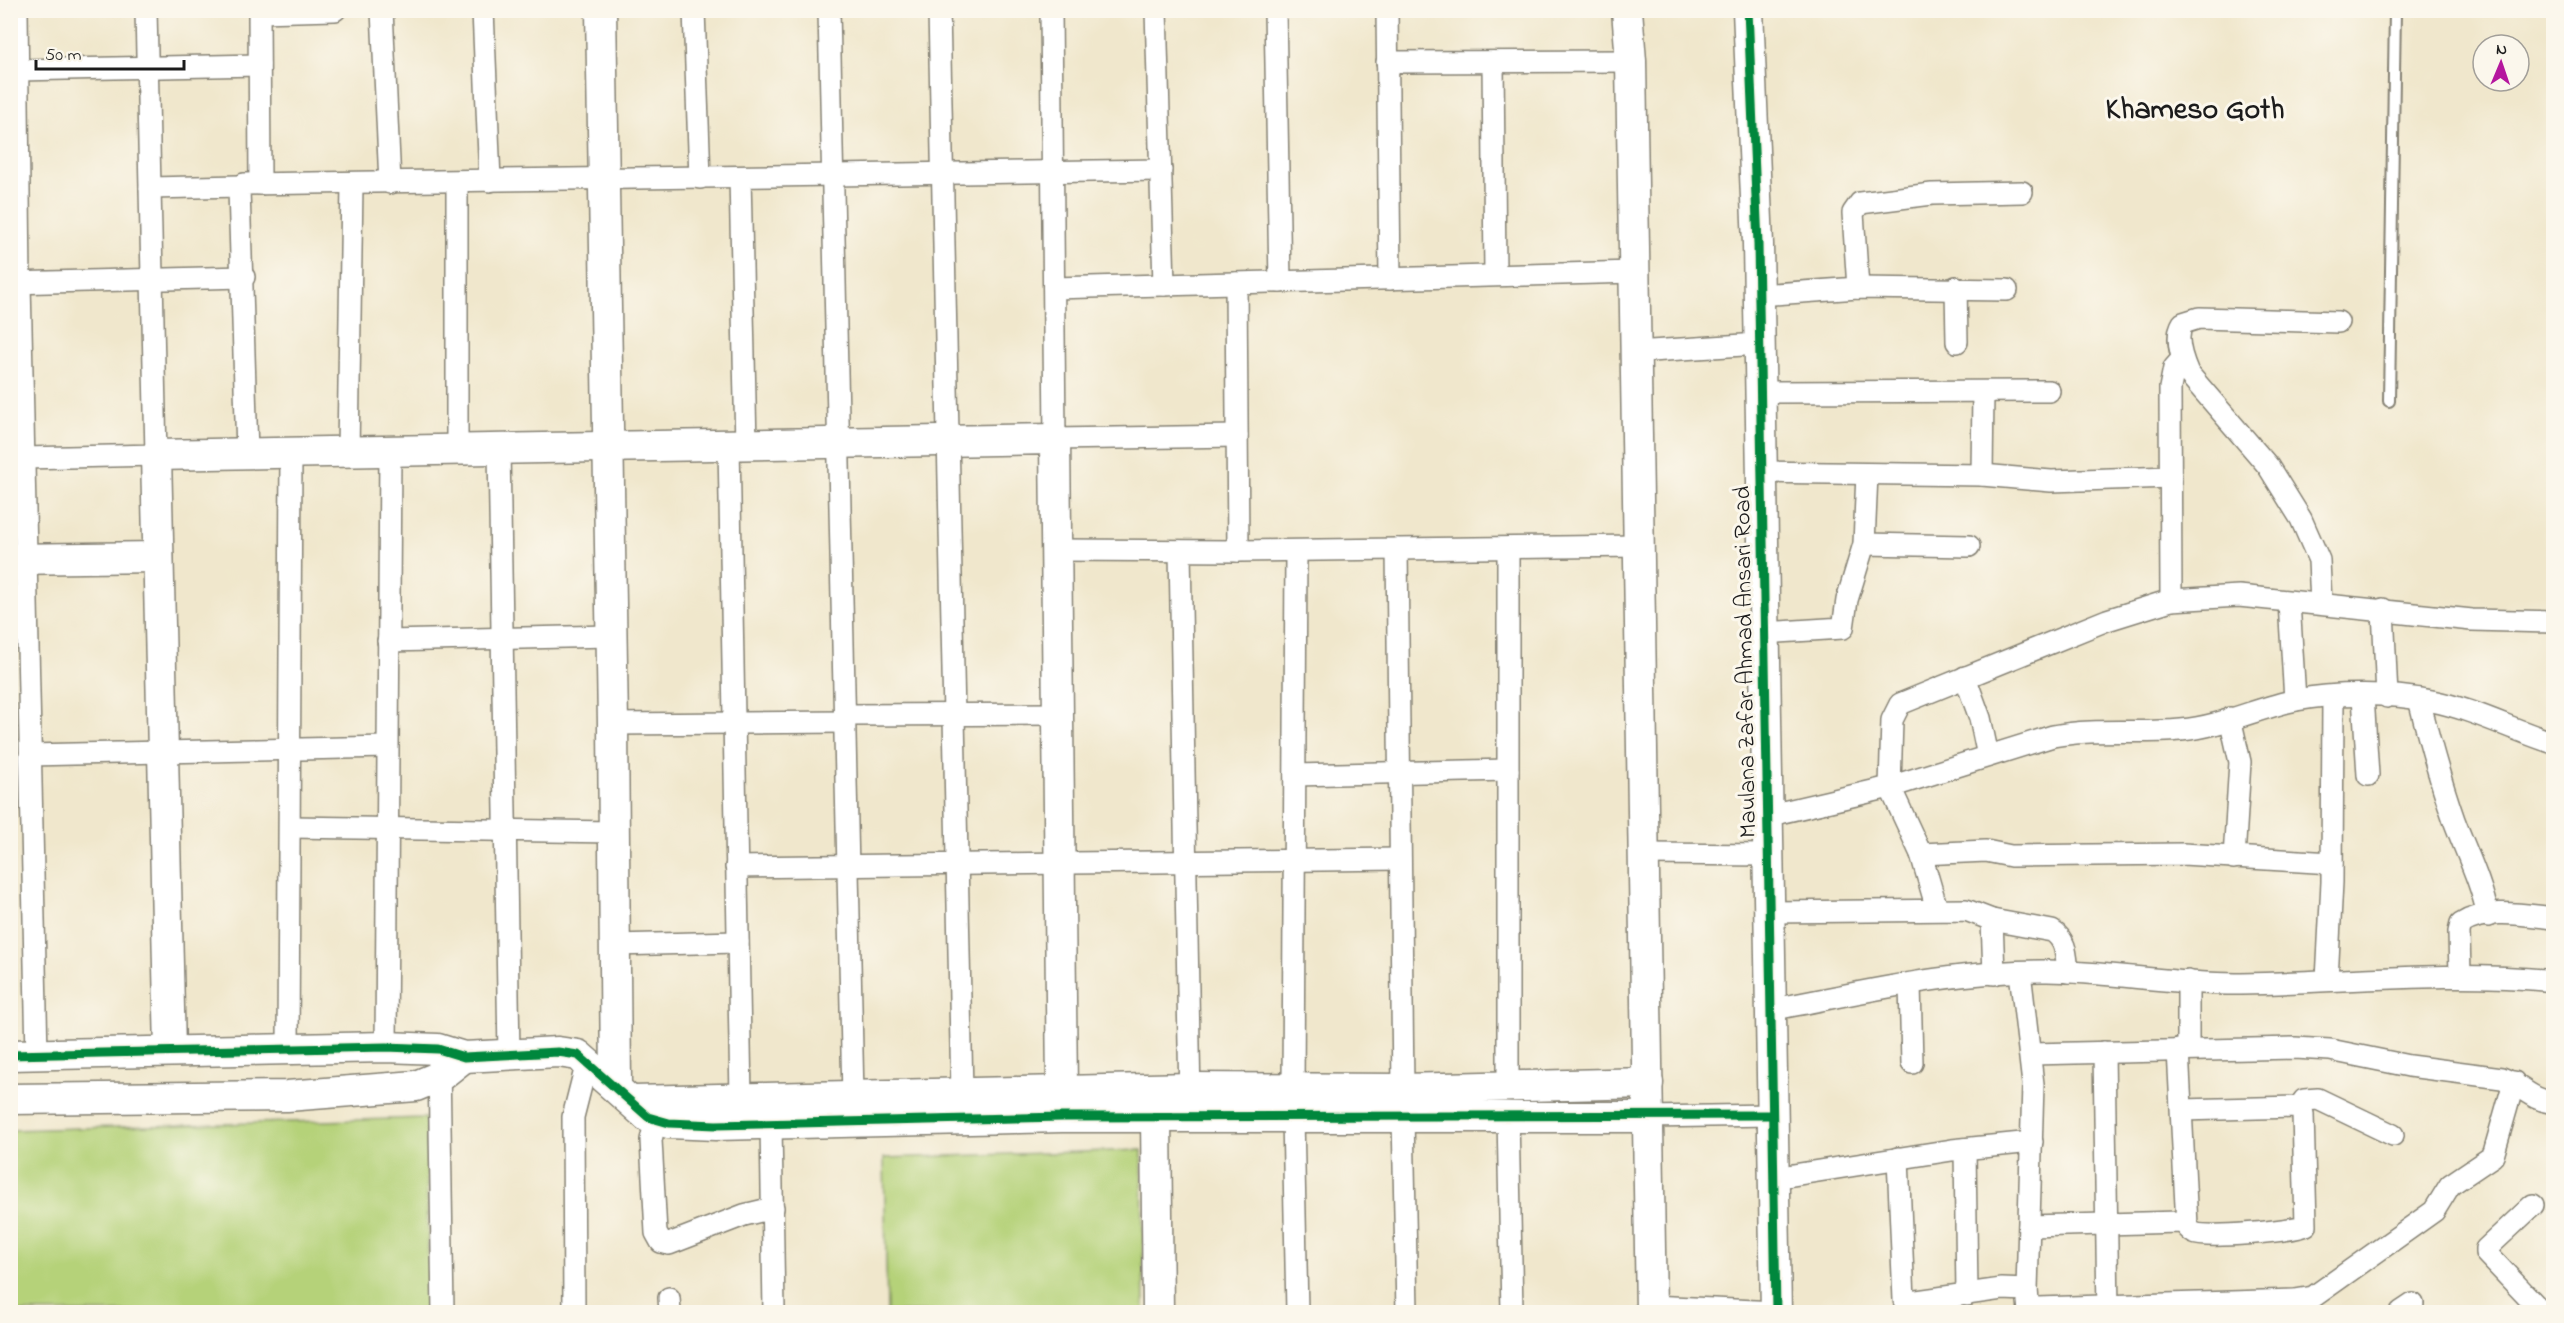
<svg xmlns="http://www.w3.org/2000/svg" width="2564" height="1323" font-family="'Indie Flower',sans-serif">
<rect width="100%" height="100%" fill="#fbf7ec"/>
<filter id="ink" filterUnits="userSpaceOnUse"><feTurbulence type="fractalNoise" baseFrequency=".0167" numOctaves="2"/><feDisplacementMap in="SourceGraphic" scale="12" xChannelSelector="R" yChannelSelector="G"/><feConvolveMatrix kernelMatrix="1 2 1 2 8 2 1 2 1" color-interpolation-filters="sRGB"/></filter>
<filter id="wash" filterUnits="userSpaceOnUse"><feTurbulence type="fractalNoise" baseFrequency=".008" numOctaves="4" result="noise"/><feDisplacementMap in="SourceGraphic" scale="24" xChannelSelector="R" yChannelSelector="G"/><feGaussianBlur stdDeviation="1.35" result="paint"/><feColorMatrix in="noise" values="0 0 0 0 0 0 0 0 0 0 0 0 0 0 0 0 0 1.4 0 .05"/><feComposite in="paint" operator="in"/></filter>
<g filter="url(#wash)">
<rect width="100%" height="100%" fill="#f0e7cc"/>
<g fill="#b5d279" stroke="#68774a" stroke-width="1.5">
<path d="M426,1118L429,1312H11V1130Z"/>
<path d="M1142,1150L1144,1312H887L884,1158Z"/>
</g>
</g>
<g filter="url(#ink)">
<g fill="none" stroke-linecap="round" stroke-linejoin="round">
<g stroke="#868274" stroke-width="14">
<path id="lane" d="M2389,401L2395,10"/>
</g>
<g stroke="#868274" stroke-width="24">
<g id="street">
<path d="M17,10L20,283L37,1055"/>
<path d="M259,10L260,184"/>
<path d="M382,10L390,183"/>
<path d="M483,10L490,181"/>
<path d="M694,10L700,178"/>
<path d="M829,10L853,1097"/>
<path d="M939,10L962,1093"/>
<path d="M1051,10L1055,439L1237,436"/>
<path d="M1156,10L1164,285"/>
<path d="M1275,10L1280,282"/>
<path d="M1387,10L1390,279"/>
<path d="M259,12L335,10"/>
<path d="M1387,62L1631,61"/>
<path d="M1493,62L1495,275"/>
<path d="M18,70L259,65"/>
<path d="M740,177L746,445"/>
<path d="M457,182V450"/>
<path d="M150,188L240,186"/>
<path d="M10,283L244,277"/>
<path d="M1236,283L1238,551"/>
<path d="M1956,287L1957,342"/>
<path d="M1054,288L1634,272"/>
<path d="M1858,288L1853,213L1860,203L1932,194L2022,192"/>
<path d="M1759,295L1858,288L2007,290"/>
<path d="M1635,352L1759,344"/>
<path d="M1759,392L2049,391"/>
<path d="M729,445L741,1098"/>
<path d="M499,449L509,1055"/>
<path d="M348,452L352,184"/>
<path d="M247,453L239,189L244,184L1161,170"/>
<path d="M24,458L156,455L146,10"/>
<path d="M1760,472L1982,475L2051,481L2171,477"/>
<path d="M1982,475L1983,392"/>
<path d="M1864,544L1969,546"/>
<path d="M1397,549L1403,1089"/>
<path d="M1056,550L1238,551L1639,546"/>
<path d="M1180,551L1190,1100"/>
<path d="M2171,600L2170,388L2174,368L2182,359"/>
<path d="M2289,602L2295,700"/>
<path d="M2321,604L2319,560L2301,519L2268,466L2188,373C2182,359 2174,337 2183,323L2199,318L2338,322"/>
<path d="M2383,609L2387,697"/>
<path d="M1763,633L1843,628L1847,600L1864,544L1867,474"/>
<path d="M388,641L610,636"/>
<path d="M1965,677L1980,718L1988,756"/>
<path d="M2363,696L2368,775"/>
<path d="M2419,699C2429,740 2440,780 2454,820C2466,852 2481,881 2488,916"/>
<path d="M845,715L1058,714"/>
<path d="M2230,718L2240,762L2234,858"/>
<path d="M613,724L845,722"/>
<path d="M30,755L387,747"/>
<path d="M1295,775L1508,770"/>
<path d="M1766,816L1890,787L2053,736C2096,728 2138,734 2181,730C2220,727 2257,708 2296,700C2338,692 2390,693 2432,701C2473,709 2513,730 2554,743"/>
<path d="M291,827L613,832"/>
<path d="M1644,854L1768,855"/>
<path d="M1921,854L1986,851L2011,856L2183,854L2332,863"/>
<path d="M736,867L1400,859"/>
<path d="M1937,909L1921,854L1890,787L1892,720L1900,704L2107,620L2171,600L2239,596L2472,620L2554,622"/>
<path d="M1768,912L1966,910L1992,920L2052,931C2067,940 2066,956 2068,972"/>
<path d="M1992,920L1994,974"/>
<path d="M614,945L738,942"/>
<path d="M2020,972L2033,1084L2027,1290L2029,1312"/>
<path d="M2460,976L2459,932L2461,924C2487,907 2525,915 2554,918"/>
<path d="M2327,980L2332,882L2333,696"/>
<path d="M2188,981V1050"/>
<path d="M1910,984L1912,1063"/>
<path d="M1769,1010C1860,993 1954,970 2047,971C2112,972 2177,985 2241,984C2346,982 2449,970 2554,981"/>
<path d="M386,1047L390,451"/>
<path d="M288,1050L291,453"/>
<path d="M2178,1050L2187,1225"/>
<path d="M2104,1052L2108,1312"/>
<path d="M2031,1054L2295,1048L2330,1050L2409,1066L2502,1078C2523,1086 2529,1099 2554,1103"/>
<path d="M439,1064L443,1312"/>
<path d="M1508,1086V548"/>
<path d="M1293,1090L1296,551"/>
<path d="M2299,1107L2304,1100L2318,1099L2393,1135"/>
<path d="M1293,1117L1297,1312"/>
<path d="M1403,1117L1407,1312"/>
<path d="M1508,1117L1512,1312"/>
<path d="M1648,1117L1772,1115"/>
<path d="M656,1119L651,1140L656,1233L661,1242L669,1244L744,1215L773,1208"/>
<path d="M771,1125L774,1312"/>
<path d="M1965,1149L1967,1295"/>
<path d="M1898,1158L1904,1300L1910,1302L2002,1289L2027,1290"/>
<path d="M1774,1178L1952,1150L2032,1142"/>
<path d="M2533,1205L2486,1249V1253L2542,1312"/>
<path d="M2029,1226L2180,1222C2187,1224 2188,1230 2194,1233C2206,1239 2293,1231 2306,1225L2303,1114L2299,1107L2182,1110"/>
<path d="M669,1298L670,1312"/>
<path d="M1651,1306L1776,1312"/>
<path d="M574,1312L573,1117L587,1062"/>
<path d="M2030,1312L2038,1308L2295,1300L2313,1297L2434,1211L2450,1185L2493,1156L2514,1082"/>
<path d="M2401,1312L2413,1304"/>
</g>
</g>
<g stroke="#868274" stroke-width="33">
<g id="secondary">
<path d="M601,10L613,724L616,1087"/>
<path d="M1627,10L1631,61L1651,1312"/>
<path d="M1748,10L1758,244L1776,1312"/>
<path d="M10,559L158,557"/>
<path d="M170,1051L156,455L1055,439L1062,1090"/>
<path d="M10,1055L386,1047L438,1049L464,1057L558,1052L578,1055L648,1117L669,1123L716,1125L1062,1117H1648"/>
<path d="M10,1099L287,1096L416,1086L440,1076L464,1057"/>
<path d="M634,1101L1190,1088L1403,1089L1648,1083"/>
<path d="M1156,1117L1158,1312"/>
</g>
</g>
<use href="#lane" stroke="#fff" stroke-width="10"/>
<use href="#street" stroke="#fff" stroke-width="21"/>
<use href="#secondary" stroke="#fff" stroke-width="30"/>
<g stroke="#fbf7ec" stroke-width="13">
<g id="cycleway">
<path d="M1748,10L1758,244L1776,1312"/>
<path d="M10,1055L386,1047L438,1049L464,1057L558,1052L578,1055L648,1117L669,1123L716,1125L1062,1117L1772,1115"/>
</g>
</g>
<use href="#cycleway" stroke="#00873e" stroke-width="9"/>
</g>
</g>
<g text-anchor="middle" stroke-width="6" stroke-linejoin="round" paint-order="stroke">
<g font-size="24" fill="#1c1c1c" stroke="#fbf7ec">
<text transform="translate(1744 662) rotate(-91)" y="8">Maulana Zafar Ahmad Ansari Road</text>
</g>
<g font-size="30" font-weight="bold" fill="#1c1c1c" stroke="#fbf7ec">
<text x="2195" y="118">Khameso Goth</text>
</g>
</g>
<rect width="2564" height="1323" fill="none" stroke="#fbf7ec" stroke-width="36"/>
<g transform="translate(2501 63) rotate(2)"><circle r="28" fill="#fbf7ec" stroke="#a29f99" stroke-width="1.5"/>
<path d="M0-4.5L10 22L0 15L-10 22Z" fill="#b5179e"/>
<text y="-9" font-size="16" font-weight="bold" text-anchor="middle" fill="#1c1c1c">N</text>
</g>
<path d="M36 60v9h148v-9" fill="none" stroke="#1c1c1c" stroke-width="3"/>
<text x="45" y="60" font-size="18" fill="#1c1c1c" stroke="#fbf7ec" stroke-width="4.5" paint-order="stroke">50 m</text>
</svg>
